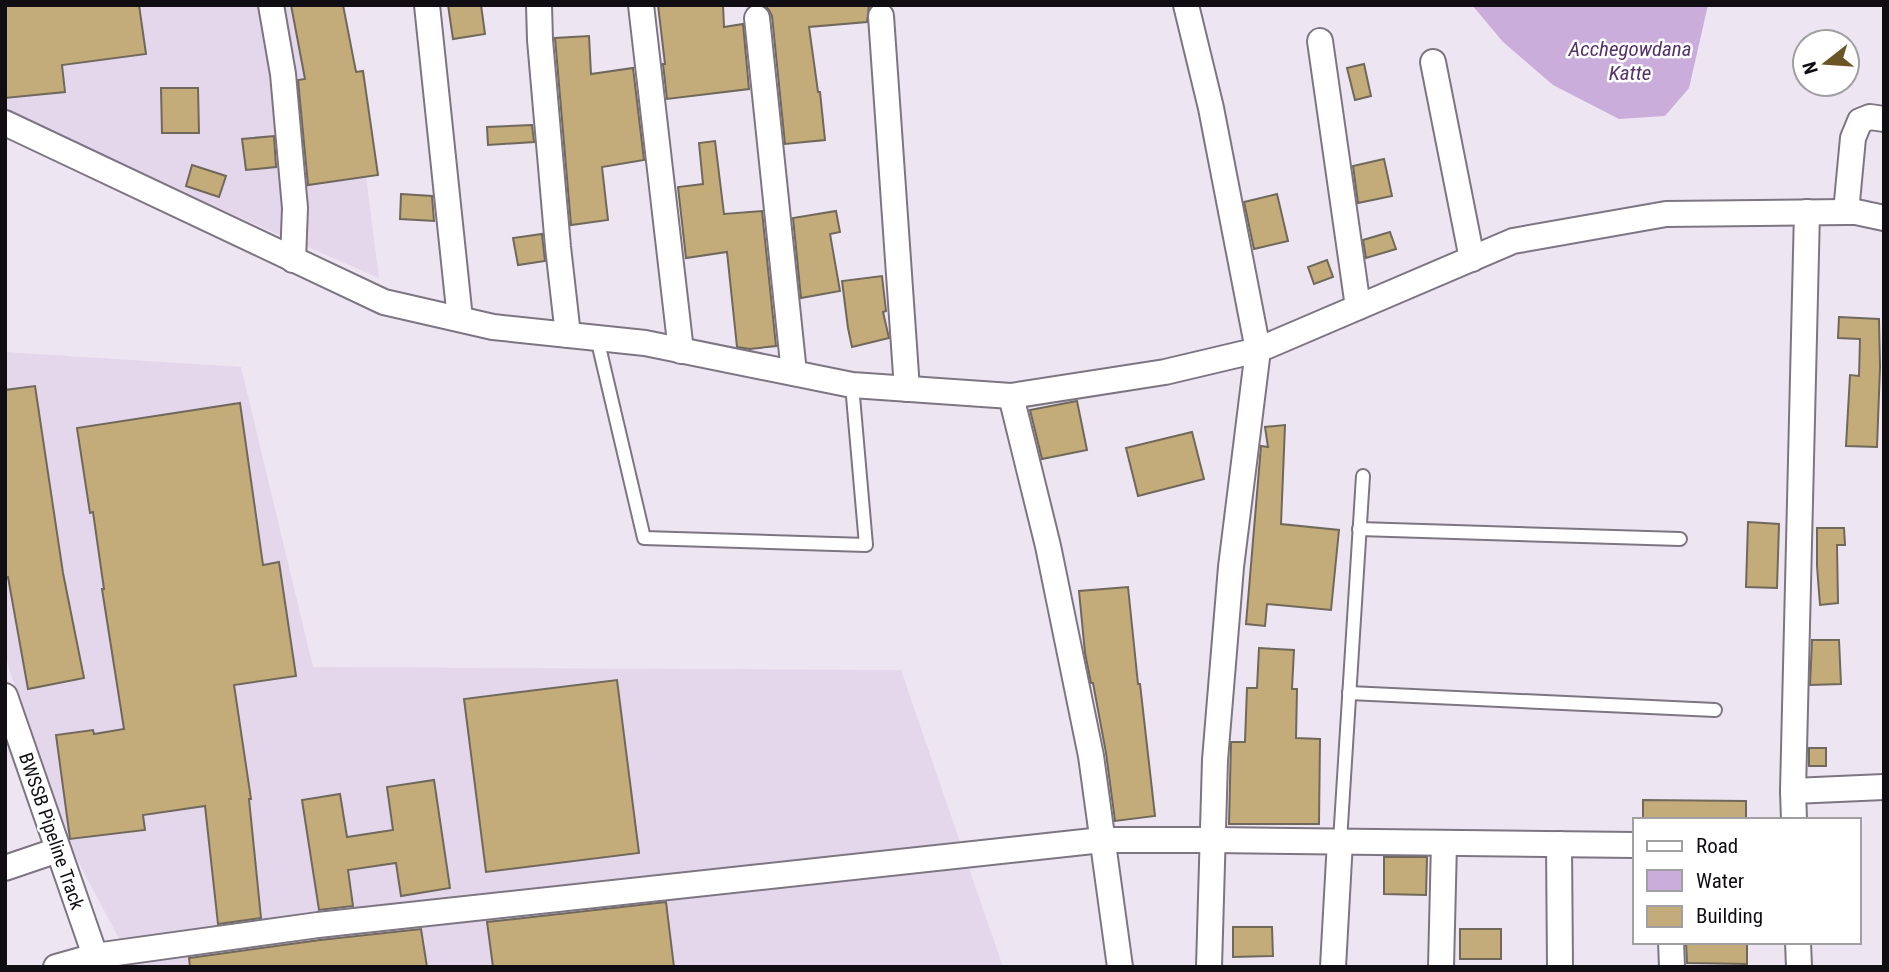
<svg xmlns="http://www.w3.org/2000/svg" width="1889" height="972" font-family="'Roboto Condensed',sans-serif">
<rect width="100%" height="100%" fill="#eee5f3"/>
<g fill="#e4d7ec">
<path d="M5,5H344L379,278L5,116Z"/>
<path d="M5,352L241,367L313,667L901,670L1003,967H134L72,850L9,669L5,651Z"/>
</g>
<path fill="#caaddb" d="M1472,5H1708L1689,88L1665,116L1619,119L1553,85L1503,42Z"/>
<g fill="#c4ac7a" stroke="#6f685b" stroke-width="2">
<path d="M5,5H139L146,54L62,65L65,92L5,98Z"/>
<path d="M291,5H343L356,72L363,71L378,175L308,185L298,80L305,79Z"/>
<path d="M448,5H481L485,34L453,39Z"/>
<path d="M658,5H723L724,27L743,24L749,89L667,99L663,64H665Z"/>
<path d="M764,5H869L867,22L809,27L818,92H820L825,140L785,144L772,16L769,10Z"/>
<path d="M589,36L591,74L633,68L644,160L602,167L608,220L571,225L555,38Z"/>
<path d="M1364,64L1371,96L1355,100L1347,68Z"/>
<path d="M161,88H198L199,133H162Z"/>
<path d="M532,125L534,142L488,145L487,127Z"/>
<path d="M274,136L276,167L246,170L242,139Z"/>
<path d="M715,141L724,214L762,211L776,346L750,349L737,347L727,252L686,258L678,187L703,184L699,143Z"/>
<path d="M1384,159L1392,196L1358,203L1353,166Z"/>
<path d="M192,165L226,176L219,197L186,186Z"/>
<path d="M401,194L432,196L434,221L400,219Z"/>
<path d="M1277,194L1288,241L1254,249L1244,202Z"/>
<path d="M836,211L840,232L830,234L840,291L801,298L793,218Z"/>
<path d="M1390,232L1396,249L1366,258L1363,240Z"/>
<path d="M542,234L545,261L518,265L513,238Z"/>
<path d="M1327,260L1333,277L1314,284L1308,267Z"/>
<path d="M882,276L886,311L883,312L889,338L852,347L848,328L842,281Z"/>
<path d="M1839,317L1879,319L1880,367L1877,447L1846,446L1850,375L1859,376L1860,339L1838,338Z"/>
<path d="M35,386L63,573L84,678L28,689L8,577L5,578V390Z"/>
<path d="M1077,401L1087,450L1042,459L1030,410Z"/>
<path d="M240,403L263,565L279,562L296,676L234,685L251,799H249L261,918L218,924L205,806L143,815L145,830L70,839L56,735L93,730L94,734L124,729L102,589H104L93,512L90,513L77,428Z"/>
<path d="M1285,425L1281,524L1339,530L1331,610L1267,604L1265,626L1246,624L1261,446L1268,447L1265,427Z"/>
<path d="M1192,432L1204,479L1138,496L1126,448Z"/>
<path d="M1748,522L1779,524L1777,588L1746,587Z"/>
<path d="M1817,528H1844L1845,545H1837L1838,603L1820,605L1817,566Z"/>
<path d="M1128,587L1138,684H1140L1155,816L1115,821L1106,753L1093,683H1091L1085,653L1079,591Z"/>
<path d="M1812,640H1839L1841,684L1810,685Z"/>
<path d="M1259,648L1294,650L1292,689H1297L1296,738L1320,739L1319,824H1229L1231,742H1245L1247,688H1257Z"/>
<path d="M617,680L639,853L486,872L464,699Z"/>
<rect x="1809" y="748" width="17" height="18"/>
<path d="M434,780L450,888L401,896L396,863L348,870L353,906L319,910L302,800L340,794L347,837L393,830L387,787Z"/>
<path d="M1643,800L1746,801V820H1643Z"/>
<path d="M1384,857H1427L1426,895L1384,894Z"/>
<path d="M666,902L674,967H493L487,922Z"/>
<path d="M1233,927H1272L1273,956L1233,957Z"/>
<path d="M421,929L427,967H190L189,958L320,940Z"/>
<rect x="1460" y="929" width="41" height="30"/>
<path d="M1686,942H1747V964L1687,963Z"/>
</g>
<g fill="none" stroke-linecap="round" stroke-linejoin="round">
<g stroke="#7d7582" stroke-width="16">
<g id="service">
<path d="M597,338L644,538L866,545L852,385"/>
<path d="M1359,529L1680,539"/>
<path d="M1349,693L1715,710"/>
<path d="M1340,841L1363,476"/>
</g>
</g>
<g stroke="#7d7582" stroke-width="28">
<g id="minor">
<path d="M271,5L283,74L295,208L293,260"/>
<path d="M427,5L460,319"/>
<path d="M539,5L540,40L558,247L568,335"/>
<path d="M641,5L681,351"/>
<path d="M1186,5L1211,108L1258,350L1231,567L1215,760L1209,967"/>
<path d="M881,16L907,389"/>
<path d="M757,18L794,373"/>
<path d="M1320,41L1358,307"/>
<path d="M1433,62L1472,259"/>
<path d="M5,123L384,302L493,327L645,343L852,385L1011,396L1165,372L1258,350L1513,241L1666,214L1846,212H1856L1884,218"/>
<path d="M1846,212L1853,138L1860,121L1870,117L1884,119"/>
<path d="M1011,396L1048,546L1091,756L1120,967"/>
<path d="M5,696L99,967"/>
<path d="M1793,791L1884,787"/>
<path d="M1794,820L1793,791L1807,212"/>
<path d="M1559,844L1560,967"/>
<path d="M5,868L58,850"/>
<path d="M1671,942L1672,967"/>
<path d="M1798,942L1799,967"/>
<path d="M56,967L95,956L318,925L1102,840H1213L1635,845"/>
<path d="M1333,967L1340,841"/>
<path d="M1441,967L1444,843"/>
</g>
</g>
<use href="#service" stroke="#fff" stroke-width="12"/>
<use href="#minor" stroke="#fff" stroke-width="24"/>
</g>
<g text-anchor="middle" stroke-width="5" stroke-linejoin="round" paint-order="stroke">
<g font-size="19" fill="#110e13" stroke="#fff">
<text transform="translate(52 831) rotate(71)" y="7">BWSSB Pipeline Track</text>
</g>
<g font-size="21" font-style="italic" fill="#553069" stroke="#fff">
<text x="1630" y="56">Acchegowdana<tspan x="1630" dy="24">Katte</tspan></text>
</g>
</g>
<rect width="1889" height="972" fill="none" stroke="#110e13" stroke-width="14"/>
<rect x="1633" y="818" width="228" height="126" fill="#ffffff" stroke="#a09fa1" stroke-width="2"/>
<rect x="1647" y="841" width="35" height="10" fill="#ffffff" stroke="#a09fa1" stroke-width="2"/>
<text x="1696" y="853" font-size="21" fill="#110e13">Road</text>
<rect x="1647" y="870" width="35" height="21" fill="#caaddb" stroke="#a09fa1" stroke-width="2"/>
<text x="1696" y="888" font-size="21" fill="#110e13">Water</text>
<rect x="1647" y="906" width="35" height="21" fill="#c4ac7a" stroke="#a09fa1" stroke-width="2"/>
<text x="1696" y="923" font-size="21" fill="#110e13">Building</text>
<g transform="translate(1826 63) rotate(253)"><circle r="33" fill="#ffffff" stroke="#a09fa1" stroke-width="2"/>
<path d="M0-5L12 26L0 18L-12 26Z" fill="#6b5525"/>
<text y="-10" font-size="19" font-weight="bold" text-anchor="middle" fill="#110e13">N</text>
</g>
</svg>
